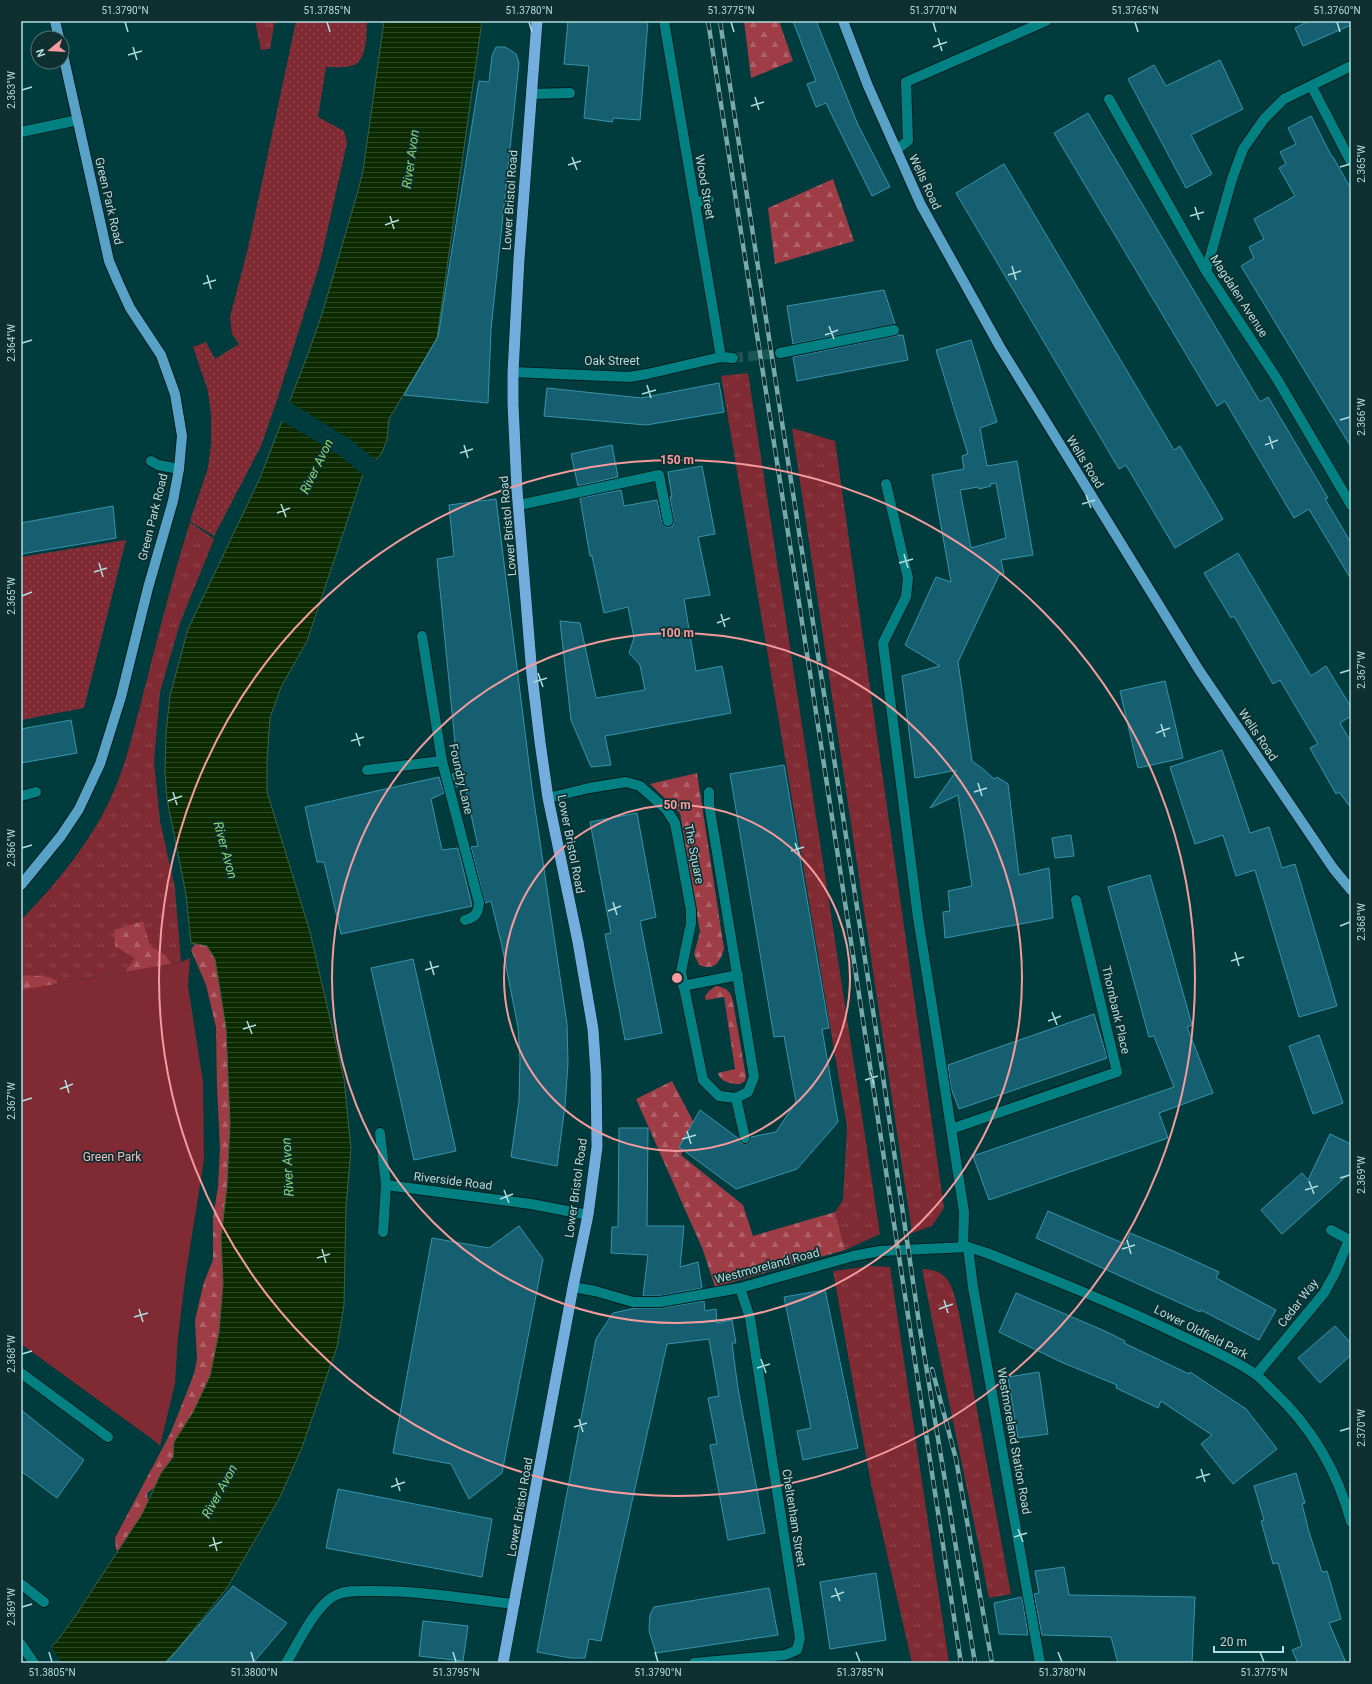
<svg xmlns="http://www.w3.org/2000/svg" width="1372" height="1684" font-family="Roboto,sans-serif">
<defs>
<pattern id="grass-tufts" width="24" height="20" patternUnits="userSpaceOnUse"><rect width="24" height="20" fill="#802a33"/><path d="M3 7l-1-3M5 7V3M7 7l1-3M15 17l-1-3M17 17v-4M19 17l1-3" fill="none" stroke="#904850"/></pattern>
<pattern id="forest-firs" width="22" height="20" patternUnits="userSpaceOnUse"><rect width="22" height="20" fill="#9f3d46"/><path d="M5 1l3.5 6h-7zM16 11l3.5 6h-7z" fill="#ae6269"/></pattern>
<pattern id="garden-dots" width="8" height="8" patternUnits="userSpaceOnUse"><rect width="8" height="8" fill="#802a33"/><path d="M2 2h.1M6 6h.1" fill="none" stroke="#904850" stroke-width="1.8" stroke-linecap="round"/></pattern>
<pattern id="water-rules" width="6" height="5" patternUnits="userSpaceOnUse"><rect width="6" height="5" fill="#0c2a00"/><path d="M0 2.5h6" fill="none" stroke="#2d4825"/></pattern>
</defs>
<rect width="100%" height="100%" fill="#003c3d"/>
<g fill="url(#grass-tufts)">
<path d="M255,21H275L270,49L261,50Z"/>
<path d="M748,373L880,1234L845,1250L835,1212L843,1200L847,1127L721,376Z"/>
<path d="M792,428L835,441L944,1208L932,1226L912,1233Z"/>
<path d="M190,522L214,539L180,623L160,692L154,761L160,821L175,888L181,962L21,990V920C54,886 86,848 108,804C125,770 133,732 143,695C158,637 172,579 190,522Z"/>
<path d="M872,1266L890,1267L949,1663H912L871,1484L833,1271Z"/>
<path d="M922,1269C951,1269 953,1290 959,1313L1011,1594L989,1598C968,1488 943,1379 922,1269Z"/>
</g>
<g fill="url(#forest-firs)">
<path d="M744,21H779L793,61L751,78Z"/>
<path d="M833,179L854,241L775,264L768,208Z"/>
<path d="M697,773L724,949C720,963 714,971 699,965L694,954L700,932L680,813L650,784Z"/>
<path d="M143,921L150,946L165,955L179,975L129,989L126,970L135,958L115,946L114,930Z"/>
<path d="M199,937L217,942L235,1018L232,1324L171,1475L147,1493L150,1515L125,1550H116L115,1538L171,1432L194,1374L197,1359L195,1320L204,1282L213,1260V1218L218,1187L220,1148L217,1087L216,1027L206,985L191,950Z"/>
<path d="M26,975L49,977L57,981V1003L21,1030V978Z"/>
<path d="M716,986C727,988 731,991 733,1002L746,1077L745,1081L740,1084C731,1084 720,1082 718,1073L735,1069L724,997L706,1000L705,996L709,991Z"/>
<path d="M672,1081L694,1123L681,1155L743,1205L753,1236L835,1212L845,1250L715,1287L703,1250L636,1099Z"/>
</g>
<path fill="#802a33" d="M190,958L188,986L203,1082L204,1160L186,1272L178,1337L175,1383L160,1446L152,1439L21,1344V990L181,962Z"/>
<g fill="url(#garden-dots)">
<path d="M296,21H367C366,33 368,59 354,65C347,68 334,67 326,67L318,117L344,131L347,143L320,263L277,400L261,446L214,536L190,521L208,468L211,444V415L208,391L193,347L206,342L215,359L239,344L232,334L230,317L248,248Z"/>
<path d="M126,540L84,708L21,720V557Z"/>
</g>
<path fill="url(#water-rules)" stroke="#3e6043" d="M384,21H482L437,338L389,419L387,439L382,453L363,474L307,641L281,687L270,718L267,759V792L310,932L344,1079L351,1149L346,1206L344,1305L337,1347L301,1450L280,1497L227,1588L177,1650L164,1663H35L57,1641L76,1615L142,1514L161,1473L173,1457L174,1442L193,1412L210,1376L219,1332L223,1283L221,1238L227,1186L230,1123L226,1028L215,959L207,946L191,943L186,894L167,799L165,772L166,732L170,696L188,629L260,478L308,354L322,314L358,191L363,171Z"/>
<g fill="#003c3d">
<path d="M288,401L350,439L377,461L364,476L339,455L280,420Z"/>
<path d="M50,1645L62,1663H33L34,1662Z"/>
</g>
<g fill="#155f71" stroke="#3794ab" fill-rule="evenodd">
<path d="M568,21H648L640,120L613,118L612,122L584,118L589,66L564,64Z"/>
<path d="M793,21H816L858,125L890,187L872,196L826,103L816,107L807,84L816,81Z"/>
<path d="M1309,21H1351V25L1303,46L1295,28Z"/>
<path d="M496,47H505L510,50L516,54L519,63L491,329L488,403L404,395L438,337L479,81L489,82L492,56Z"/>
<path d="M1220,60L1243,109L1191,135L1212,174L1186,188L1128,79L1154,65L1166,86Z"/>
<path d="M1088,113L1260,402L1268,397L1328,498L1325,499L1351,543V579L1309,509L1294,518L1225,401L1217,406L1054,133Z"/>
<path d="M1311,116L1332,157H1333L1351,189V447L1241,266L1254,258L1249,247L1264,239L1254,219L1295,196L1279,168L1286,164L1280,152L1296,144L1288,128Z"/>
<path d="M1004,164L1174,450L1180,446L1223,519L1175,548L1126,465L1119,469L956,193Z"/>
<path d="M884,290L895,324L793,344L787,306Z"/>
<path d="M899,334V336L903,335L908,360L797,381L793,357L895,336Z"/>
<path d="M971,340L997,422L980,428L987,466L1017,461L1033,555L1001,560L1004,574L999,575L958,662L972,761L983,769L994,779L997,777L1008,784L1019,875L1049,868L1053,918L945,938L943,912L950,911L948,891L972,886L958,795L930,808L957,770L915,778L902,676L940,666L905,645L936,577L951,582L932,475L964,469L962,456L968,454L936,350ZM996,483L1006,538L971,548L960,490L978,487L979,489L991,486L990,484Z"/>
<path d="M719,383L724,412L646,425L544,416L547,388L641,398Z"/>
<path d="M612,445L618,477L578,486L571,454Z"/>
<path d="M702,466L715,534L698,537L710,595L684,599L696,671L722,666L731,713L605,736L611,765L591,767L571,720L560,621L580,623L596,698L645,690L640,665L629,653L634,638L628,607L604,613L592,556H590L580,498L621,490L624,506L657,500L662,523L666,527H670L673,526L674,520L670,497H672L668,472Z"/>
<path d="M496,499L532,788L567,1024L568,1063L565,1106L557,1166L511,1157L519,1101L520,1059L518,1027L502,946L491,901L485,903L471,847L478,846L464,783L456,787L452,774L458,773L437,559L454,556L449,505Z"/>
<path d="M113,506L116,538L21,554V523Z"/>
<path d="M1238,553L1311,676L1326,666L1351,707V716L1340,723L1351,742V808L1339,792L1336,794L1310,748L1318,744L1280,680L1273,684L1234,616L1231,618L1204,573Z"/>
<path d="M1165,681L1183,758L1138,768L1120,691Z"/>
<path d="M71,720L77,753L21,763V729Z"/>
<path d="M1222,750L1250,833L1269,827L1282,868L1295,864L1337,1006L1299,1017L1255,870L1236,876L1223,835L1195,844L1170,767Z"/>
<path d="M784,765L829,1028L822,1029L838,1122L797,1169L736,1189L679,1147L700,1110L739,1139L741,1143L746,1144L750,1142L751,1137L776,1132L796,1102L784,1036L774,1037L730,774Z"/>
<path d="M439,777L444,793L431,799L442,850L458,848L472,906L341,934L324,862H317L305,807Z"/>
<path d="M637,813L656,917L640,921L662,1033L625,1040L605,934L611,933L590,822Z"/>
<path d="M1071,835L1074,856L1055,858L1052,838Z"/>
<path d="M1150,875L1192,1025L1187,1027L1213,1093L1159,1113L1168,1138L989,1200L973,1156L1174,1087L1154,1036L1149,1037L1108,887Z"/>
<path d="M413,959L456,1151L414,1160L371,968Z"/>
<path d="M1094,1014L1107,1058L959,1109L951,1088L948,1065Z"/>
<path d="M1319,1035L1343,1103L1313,1114L1289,1046Z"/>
<path d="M619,1128H648L647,1226H684L680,1267L698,1262L702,1288L659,1296H643L648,1255L611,1253L612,1227H618Z"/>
<path d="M1330,1134L1351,1144V1172L1282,1234L1261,1210L1302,1173L1308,1180Z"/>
<path d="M1048,1211L1125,1244L1130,1233L1173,1251L1219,1272L1216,1278L1276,1310L1259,1340L1201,1310L1200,1312L1036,1238Z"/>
<path d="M519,1226L543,1259L502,1473L469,1499L451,1464L393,1453L432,1238L489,1248Z"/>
<path d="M825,1290L858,1448L803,1460L797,1431L811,1428L784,1297Z"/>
<path d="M1016,1293L1107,1332L1125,1341L1124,1343L1189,1374L1190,1372L1246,1409L1277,1449L1233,1484L1201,1444L1212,1435L1161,1401L1158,1408L1116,1388L1117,1385L1061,1362L999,1332Z"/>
<path d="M704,1301L705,1311L716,1309L717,1323L732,1320L736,1343H732L738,1389L765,1533L728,1540L710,1445L717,1444L708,1398L719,1396L709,1339L667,1344L601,1641L589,1639L585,1658H571L537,1652L596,1339L613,1313L636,1308H661Z"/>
<path d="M1335,1326L1351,1343V1355L1320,1383L1298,1358Z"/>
<path d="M1039,1372L1048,1434L1018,1438L1008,1377Z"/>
<path d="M21,1410L84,1460L57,1498L21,1471Z"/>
<path d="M1296,1473L1305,1503L1302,1504L1309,1532L1322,1572L1327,1571L1341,1619L1329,1623L1346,1663H1298L1292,1650L1302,1646L1278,1563L1273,1564L1261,1521L1264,1520L1254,1486Z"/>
<path d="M338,1489L492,1519L482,1577L326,1548Z"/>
<path d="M1064,1567L1069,1595L1195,1597L1192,1663H1118L1111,1637L1042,1635L1034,1594L1039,1593L1035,1571Z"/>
<path d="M876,1573L886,1640L830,1649L820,1582Z"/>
<path d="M233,1586L287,1623L253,1663H166Z"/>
<path d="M769,1588L778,1635L656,1653L649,1631L650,1615L654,1607Z"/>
<path d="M1022,1597L1028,1635L999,1634L994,1603Z"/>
<path d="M423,1621L468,1626L463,1661L419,1656Z"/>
</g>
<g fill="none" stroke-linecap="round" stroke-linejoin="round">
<path stroke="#1b5455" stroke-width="10" stroke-dasharray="10 5" stroke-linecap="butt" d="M733,358L780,353"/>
<g stroke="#012021" stroke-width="12">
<g id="service">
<path d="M531,94L570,93"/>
<path d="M695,203L709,199"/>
<path d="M151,461L158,465L179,469"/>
<path d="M886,484L908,578L906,597L883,643L918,918L936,1031"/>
<path d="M519,505L659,475L668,521"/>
<path d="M548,798L589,788L626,782L640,786L666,809L675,823L691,910V923L681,972L703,1080L719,1096L736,1098L748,1092L754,1077L709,804V792"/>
<path d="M683,986L738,975"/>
<path d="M736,1098L745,1138"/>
<path d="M968,1247L973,1287L1040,1663"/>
<path d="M21,1584L44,1602"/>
<path d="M286,1663C298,1644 316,1604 336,1595C346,1590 358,1591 369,1591C418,1590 467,1599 515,1604"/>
</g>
</g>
<g stroke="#012021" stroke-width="12">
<g id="pedestrian">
<path d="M422,636L442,761L479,903C478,913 476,917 465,920"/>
<path d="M367,770L442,761"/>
</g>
</g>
<g stroke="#012021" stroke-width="12">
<g id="minor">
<path d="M664,21L721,357"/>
<path d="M1312,87L1351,162"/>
<path d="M1109,99L1206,271L1277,379L1351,505"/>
<path d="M21,132L78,120"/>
<path d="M896,150L908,141L906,82L1046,21"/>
<path d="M1206,271L1232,179L1243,149L1264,119L1284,99L1351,66"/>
<path d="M780,353L894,330"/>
<path d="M513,372L629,377L647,374L721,357L733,358"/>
<path d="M21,796L36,792"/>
<path d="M936,1031L964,1212L963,1247"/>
<path d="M951,1129L1117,1072L1076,900"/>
<path d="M380,1133L386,1185L383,1232"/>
<path d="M386,1185L531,1204L588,1215"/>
<path d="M1331,1230L1351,1241"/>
<path d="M21,1373L108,1437"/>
<path d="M1256,1375L1324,1293L1335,1273L1349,1240"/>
<path d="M694,1663L785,1655L797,1650L800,1638L750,1318L740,1288"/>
</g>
</g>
<g stroke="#012021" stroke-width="12">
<path id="tertiary" d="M573,1287L595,1291L633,1302H660L740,1288L853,1256L880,1251L968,1247L987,1253C1052,1279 1117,1305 1180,1335C1205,1347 1232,1358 1255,1374C1262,1379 1267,1385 1273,1391C1311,1426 1338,1472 1351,1522"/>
</g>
<g stroke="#012021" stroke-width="12">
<path id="secondary" d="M21,1644L34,1663"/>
</g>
<g stroke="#012021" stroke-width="12">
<g id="primary">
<path d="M55,21L59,38"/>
<path d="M843,21L868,86L921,205L1000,347L1199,670L1333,868L1351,890"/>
<path d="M21,885L61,836L79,809L100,764L121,697L148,588L173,501L179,469L182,436L175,394L161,355L130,308L118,282L109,261L62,50"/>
</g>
</g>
<g stroke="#012021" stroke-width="12">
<path id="trunk" d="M503,1663L573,1287L588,1215L597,1147L596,1074L593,1029L578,942L548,798L540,742L532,675L517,490L513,404V372L519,259L537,21"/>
</g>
<use href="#service" stroke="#038082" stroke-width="10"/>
<use href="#pedestrian" stroke="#038082" stroke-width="10"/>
<use href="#minor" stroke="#038082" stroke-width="10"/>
<use href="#tertiary" stroke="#038082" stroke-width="10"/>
<use href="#secondary" stroke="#038082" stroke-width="10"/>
<use href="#primary" stroke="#58a2c7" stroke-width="10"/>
<use href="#trunk" stroke="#74aede" stroke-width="11"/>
<g stroke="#78a9aa" stroke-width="4.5">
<g id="rail">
<path d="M708,21L812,686L961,1663"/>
<path d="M720,21L880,1056L919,1323L975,1663"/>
<path d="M932,1369L956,1459L992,1663"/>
</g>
</g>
<use href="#rail" stroke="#102f30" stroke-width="3" stroke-dasharray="9" stroke-linecap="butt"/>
</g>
<path fill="none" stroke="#b1ddde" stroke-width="1.5" d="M125,22L128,32M327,22L330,32M529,22L532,32M731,22L734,32M933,22L936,32M1135,22L1138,32M1337,22L1340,32M938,38L942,51M133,47L137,60M933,47L947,42M128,55L142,51M22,90L32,87M755,97L759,110M751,106L764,102M572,157L577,170M568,165L581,161M1340,167L1350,164M1195,207L1199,220M390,216L394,229M1190,216L1204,212M385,225L399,220M1012,266L1016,280M207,275L211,289M1008,275L1021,271M203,284L216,280M829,326L834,339M825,335L838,330M22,343L32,340M647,385L651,398M642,394L656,390M1340,420L1350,417M1269,436L1273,449M464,445L468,458M1265,445L1278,440M460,453L473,449M1086,495L1091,508M281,504L286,517M1082,504L1095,500M277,513L290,508M904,554L908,568M99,563L103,577M899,563L913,559M94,572L107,568M22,596L32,592M721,614L725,627M717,623L730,618M538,673L543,687M1340,673L1350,670M534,682L547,678M1161,724L1165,737M356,733L360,746M1156,733L1170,728M351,741L364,737M978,783L982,796M173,792L177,805M974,792L987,788M168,801L182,796M795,843L800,856M22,848L32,845M791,851L804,847M613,902L617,915M608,911L621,906M1340,926L1350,922M1235,952L1239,966M430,961L434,975M1231,961L1244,957M425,970L439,966M1052,1012L1057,1025M247,1021L252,1034M1048,1021L1061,1016M243,1029L256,1025M870,1071L874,1084M65,1080L69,1093M865,1080L878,1076M60,1089L73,1084M22,1101L32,1098M687,1131L691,1144M682,1139L696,1135M1340,1178L1350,1175M1309,1181L1314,1194M504,1190L509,1203M1305,1190L1318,1186M500,1199L513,1194M1127,1240L1131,1254M322,1249L326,1263M1122,1249L1135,1245M317,1258L330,1254M944,1300L948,1313M139,1309L143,1322M939,1309L953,1304M134,1317L148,1313M22,1354L32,1351M761,1359L766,1373M757,1368L770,1364M579,1419L583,1432M574,1427L587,1423M1340,1431L1350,1428M1201,1469L1205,1482M396,1478L400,1491M1196,1478L1210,1474M391,1487L405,1482M1018,1529L1023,1542M213,1537L217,1551M1014,1537L1027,1533M209,1546L222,1542M835,1588L840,1601M831,1597L844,1592M22,1607L32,1604M49,1652L52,1662M251,1652L254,1662M453,1652L456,1662M655,1652L658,1662M856,1652L860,1662M1058,1652L1062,1662M1260,1652L1264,1662"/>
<g fill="none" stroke="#f59b9e" stroke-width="2">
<circle cx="677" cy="978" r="173"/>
<circle cx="677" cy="978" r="345"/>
<circle cx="677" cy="978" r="518"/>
</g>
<g text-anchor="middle" stroke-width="3.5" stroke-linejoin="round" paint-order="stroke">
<g font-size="12" fill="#b1ddde" stroke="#102f30">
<text transform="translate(925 182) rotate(65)" y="4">Wells Road</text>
<text transform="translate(705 187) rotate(80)" y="4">Wood Street</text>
<text transform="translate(510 200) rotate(-86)" y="4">Lower Bristol Road</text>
<text transform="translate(109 201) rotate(77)" y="4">Green Park Road</text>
<text transform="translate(1239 296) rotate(57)" y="4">Magdalen Avenue</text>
<text x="612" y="365">Oak Street</text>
<text transform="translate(1085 462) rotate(58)" y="4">Wells Road</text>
<text transform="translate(153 517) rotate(-76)" y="4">Green Park Road</text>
<text transform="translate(508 526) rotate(-95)" y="4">Lower Bristol Road</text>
<text transform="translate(1258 735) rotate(56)" y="4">Wells Road</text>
<text transform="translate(461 779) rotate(77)" y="4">Foundry Lane</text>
<text transform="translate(571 844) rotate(79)" y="4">Lower Bristol Road</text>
<text transform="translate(694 854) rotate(79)" y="4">The Square</text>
<text transform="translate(1116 1010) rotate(77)" y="4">Thornbank Place</text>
<text transform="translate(453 1181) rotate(7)" y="4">Riverside Road</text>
<text transform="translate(576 1188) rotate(-82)" y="4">Lower Bristol Road</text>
<text transform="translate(767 1266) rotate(-15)" y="4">Westmoreland Road</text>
<text transform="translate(1298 1303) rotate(-52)" y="4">Cedar Way</text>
<text transform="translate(1201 1332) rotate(27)" y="4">Lower Oldfield Park</text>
<text transform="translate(1014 1441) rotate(80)" y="4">Westmoreland Station Road</text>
<text transform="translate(520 1507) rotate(-80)" y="4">Lower Bristol Road</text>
<text transform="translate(794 1518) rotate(81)" y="4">Cheltenham Street</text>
</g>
<g font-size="12" fill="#f4bdbd" stroke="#102f30">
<text x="112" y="1161">Green Park</text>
</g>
<g font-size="13" font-style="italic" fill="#8bd86d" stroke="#102f30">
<text transform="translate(410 159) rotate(-82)" y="5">River Avon</text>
<text transform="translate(316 466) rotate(-64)" y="5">River Avon</text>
<text transform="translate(226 850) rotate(75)" y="5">River Avon</text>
<text transform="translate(287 1167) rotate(-93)" y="5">River Avon</text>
<text transform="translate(219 1491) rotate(-61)" y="5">River Avon</text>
</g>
</g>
<circle cx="677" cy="978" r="6" fill="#f59b9e" stroke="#102f30" stroke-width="2"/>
<g font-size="12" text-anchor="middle" font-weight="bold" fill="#f59b9e" stroke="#102f30" stroke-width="3.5" stroke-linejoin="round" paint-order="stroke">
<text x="677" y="464">150 m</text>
<text x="677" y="637">100 m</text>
<text x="677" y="809">50 m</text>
</g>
<rect width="1372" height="1684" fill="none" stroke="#102f30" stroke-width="44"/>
<g transform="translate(50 50) rotate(252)"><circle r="19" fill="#102f30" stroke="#507576"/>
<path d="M0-3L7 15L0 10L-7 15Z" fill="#f59b9e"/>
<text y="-6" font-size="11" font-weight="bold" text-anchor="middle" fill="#b1ddde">N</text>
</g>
<path d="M1214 1646v6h69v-6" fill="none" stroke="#b1ddde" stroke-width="2"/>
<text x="1220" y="1646" font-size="12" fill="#b1ddde" stroke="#102f30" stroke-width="3" paint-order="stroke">20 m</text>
<rect x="22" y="22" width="1328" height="1640" fill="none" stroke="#b1ddde" stroke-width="1.5"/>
<g font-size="10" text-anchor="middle" fill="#b1ddde">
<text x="125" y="14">51.3790°N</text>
<text x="327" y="14">51.3785°N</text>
<text x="529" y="14">51.3780°N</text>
<text x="731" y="14">51.3775°N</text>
<text x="933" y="14">51.3770°N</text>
<text x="1135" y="14">51.3765°N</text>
<text x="1337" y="14">51.3760°N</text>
<text transform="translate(11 90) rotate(-90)" y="4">2.363°W</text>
<text transform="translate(1361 164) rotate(-90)" y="4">2.365°W</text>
<text transform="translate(11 343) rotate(-90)" y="4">2.364°W</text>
<text transform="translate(1361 417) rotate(-90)" y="4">2.366°W</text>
<text transform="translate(11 596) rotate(-90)" y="4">2.365°W</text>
<text transform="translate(1361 670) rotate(-90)" y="4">2.367°W</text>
<text transform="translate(11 848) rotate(-90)" y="4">2.366°W</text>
<text transform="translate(1361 922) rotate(-90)" y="4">2.368°W</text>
<text transform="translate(11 1101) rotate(-90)" y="4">2.367°W</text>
<text transform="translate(1361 1175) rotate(-90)" y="4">2.369°W</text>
<text transform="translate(11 1354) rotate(-90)" y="4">2.368°W</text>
<text transform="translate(1361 1428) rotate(-90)" y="4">2.370°W</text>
<text transform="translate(11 1607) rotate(-90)" y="4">2.369°W</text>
<text x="52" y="1676">51.3805°N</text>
<text x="254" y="1676">51.3800°N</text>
<text x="456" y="1676">51.3795°N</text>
<text x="658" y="1676">51.3790°N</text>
<text x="860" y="1676">51.3785°N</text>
<text x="1062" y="1676">51.3780°N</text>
<text x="1264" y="1676">51.3775°N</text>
</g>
</svg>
